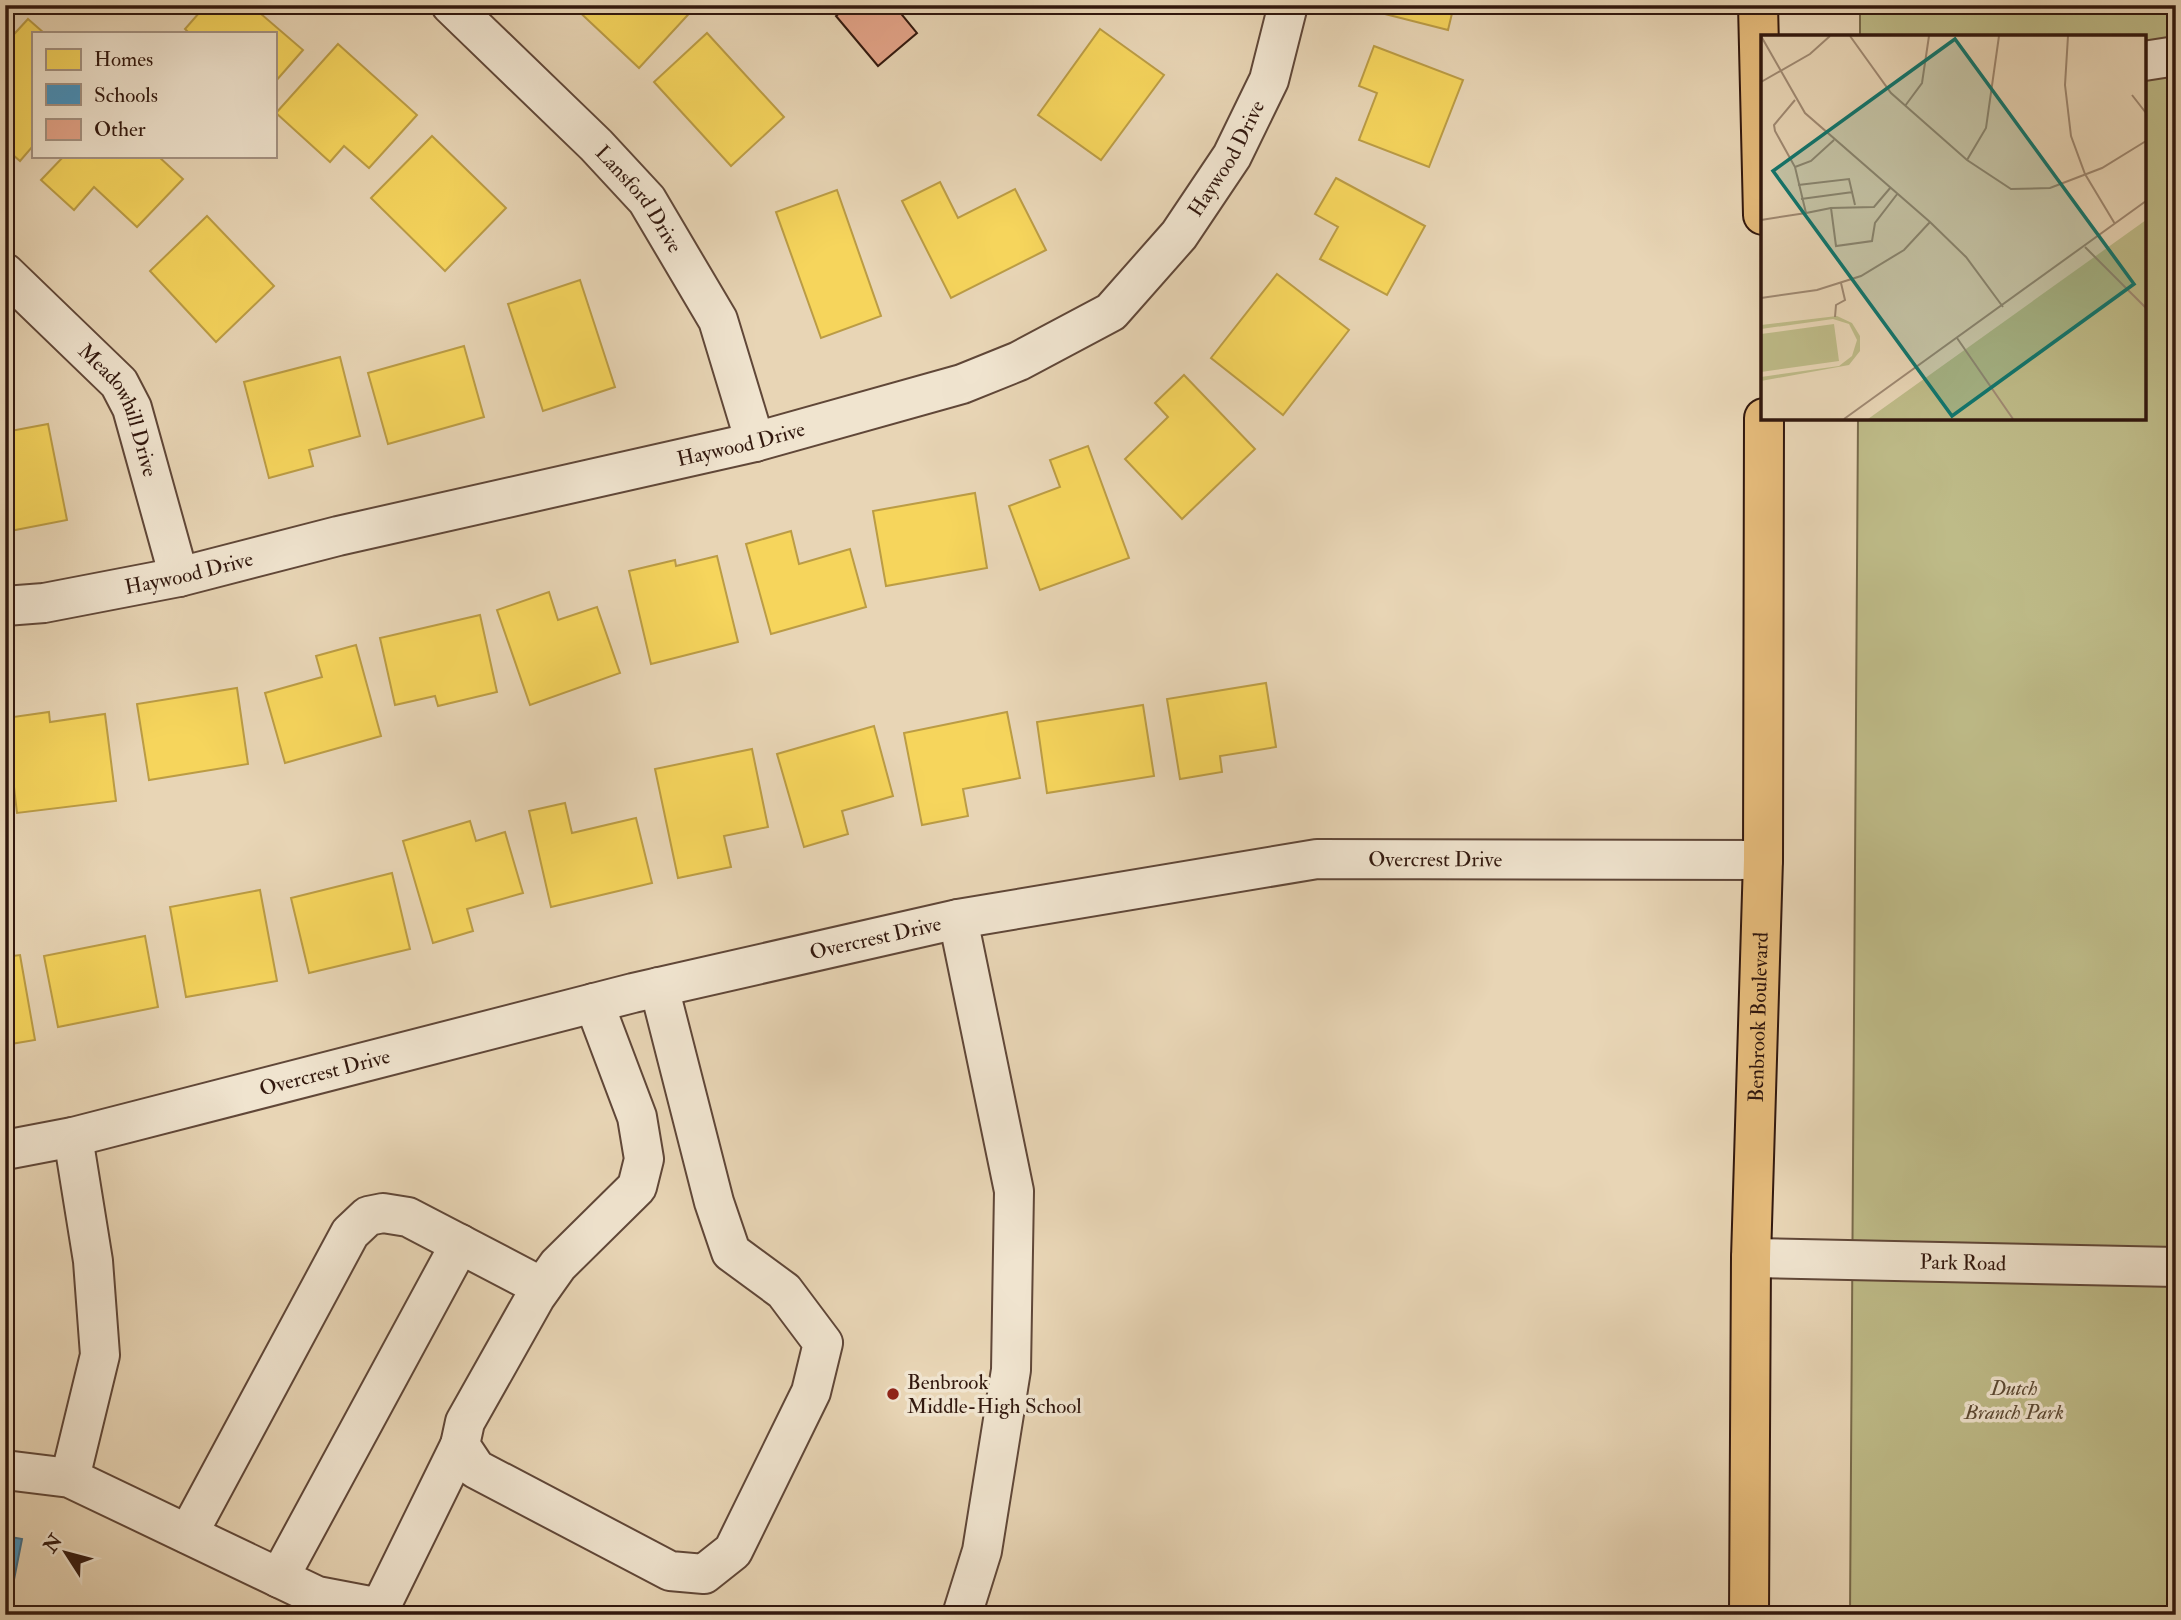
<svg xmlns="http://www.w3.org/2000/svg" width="2181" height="1620" font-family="'IM FELL Double Pica',serif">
<rect width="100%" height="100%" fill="#e8d5b5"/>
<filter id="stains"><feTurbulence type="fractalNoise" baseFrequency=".00286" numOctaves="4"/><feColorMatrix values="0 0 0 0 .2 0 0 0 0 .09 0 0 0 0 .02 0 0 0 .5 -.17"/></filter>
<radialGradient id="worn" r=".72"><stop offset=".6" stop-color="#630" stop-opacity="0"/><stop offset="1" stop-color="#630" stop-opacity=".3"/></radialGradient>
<path fill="#bebb88" stroke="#786a4b" stroke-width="2" d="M1860,5H2176V1615H1850L1858,418H2144V37H1860Z"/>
<g fill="#f6d55c" stroke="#bb9c45" stroke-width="2">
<path d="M149,5H165L158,13Z"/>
<path d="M206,5H269L261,14L303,50L275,82V33H189L185,29Z"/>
<path d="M572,5H697L639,68Z"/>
<path d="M1388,5H1454L1448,30L1385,14Z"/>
<path d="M28,19L44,33H33V146L20,161L5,148V44Z"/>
<path d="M1100,29L1164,75L1101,160L1038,115Z"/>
<path d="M707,33L784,117L731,166L654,82Z"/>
<path d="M338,44L417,115L369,168L344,146L330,162L276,113Z"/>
<path d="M1374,46L1463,80L1429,167L1359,140L1377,93L1359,86Z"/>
<path d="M432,136L506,208L445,271L371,198Z"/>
<path d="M64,156H158L183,179L137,227L94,187L74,210L41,180Z"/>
<path d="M1336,178L1425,226L1387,295L1320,259L1338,227L1315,214Z"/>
<path d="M940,182L958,218L1015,189L1046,250L951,298L902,201Z"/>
<path d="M837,190L881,316L821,338L776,212Z"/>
<path d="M207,216L274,286L216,342L150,271Z"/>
<path d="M1277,274L1349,330L1283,415L1211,358Z"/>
<path d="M580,280L615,387L543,411L508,304Z"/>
<path d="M464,346L484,417L388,444L368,373Z"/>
<path d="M340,357L360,436L309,450L313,466L269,478L244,382Z"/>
<path d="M1184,375L1255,449L1182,519L1125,459L1168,417L1155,403Z"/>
<path d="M48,424L67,520L5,532V432Z"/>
<path d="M1088,446L1129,558L1040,590L1009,506L1060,487L1050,460Z"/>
<path d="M975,493L987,568L886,586L873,511Z"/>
<path d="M791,531L799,564L850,549L866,607L771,634L746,544Z"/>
<path d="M717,556L738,642L651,664L629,571L675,560L676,566Z"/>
<path d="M549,592L558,620L597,607L620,673L530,705L497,610Z"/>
<path d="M480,615L497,692L438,706L435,696L395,705L380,638Z"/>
<path d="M356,645L381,736L285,763L265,693L322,677L316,656Z"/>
<path d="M1266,683L1276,747L1220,756L1222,772L1180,779L1167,699Z"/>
<path d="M237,688L248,764L149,780L137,704Z"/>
<path d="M1143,705L1154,776L1047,793L1037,722Z"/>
<path d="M49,712L50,722L105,714L116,801L17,813L6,718Z"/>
<path d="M1007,712L1020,778L963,789L968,816L922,825L904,733Z"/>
<path d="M874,726L893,796L842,811L848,834L804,847L777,754Z"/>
<path d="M752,749L768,827L724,836L731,867L678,878L655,769Z"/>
<path d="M565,803L572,833L636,818L652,883L551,907L529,811Z"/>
<path d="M470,821L476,841L505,832L523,893L467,909L473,931L433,943L403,841Z"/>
<path d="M392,873L410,949L309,973L291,898Z"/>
<path d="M260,890L277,981L186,997L170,907Z"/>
<path d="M145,936L158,1007L58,1027L44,956Z"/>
<path d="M20,955L35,1040L5,1045V957Z"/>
</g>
<path fill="#4393c3" stroke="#3e6e8d" stroke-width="2" d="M5,1536L22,1539L7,1615H5Z"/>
<path fill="#e4a489" stroke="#32180e" stroke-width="2" d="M849,5H894L917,33L878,66L836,16Z"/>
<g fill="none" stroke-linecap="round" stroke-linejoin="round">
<g stroke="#604738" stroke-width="42">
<g id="minor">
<path id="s1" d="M451,5L596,145L647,200L718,320L755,442"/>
<path d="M2144,61L2176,56"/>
<path id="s2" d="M5,273L119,383L132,408L179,577"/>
<path id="s3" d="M5,606L44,603L179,577L338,536L755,442L962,384L1019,361L1111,312L1179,235L1232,156L1269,80L1288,5"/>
<path d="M958,919L1014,1191L1011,1370L982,1551L962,1615"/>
<path d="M594,1003L637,1117L644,1159L637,1187L558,1265L536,1296L465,1422L460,1445L476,1469L670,1571L704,1574L733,1551L811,1392L823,1343L784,1291L731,1252L714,1202L659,987"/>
<path id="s4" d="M5,1150L73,1137L633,993L958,919L1317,859L1763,860"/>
<path id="s5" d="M1751,1258L2176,1267"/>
<path d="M5,1470L70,1478L317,1596L380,1608L460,1445"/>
<path d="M70,1478L100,1355L93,1261L73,1137"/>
<path d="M188,1534L350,1233L368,1216L383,1213L408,1217L542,1287"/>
<path d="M279,1578L460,1244"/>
</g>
</g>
<g stroke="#32180e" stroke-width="42">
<g id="highway">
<path d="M1758,5L1763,215"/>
<path id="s6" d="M1749,1615L1751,1258L1763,860L1764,418"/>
</g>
</g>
<use href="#minor" stroke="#f0e4cf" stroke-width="38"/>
<use href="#highway" stroke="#e4ba7a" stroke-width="38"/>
</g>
<circle fill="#8f2418" stroke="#f0e4cf" stroke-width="2.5" cx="893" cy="1394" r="7"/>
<g text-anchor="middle" stroke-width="7" stroke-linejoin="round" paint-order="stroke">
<g font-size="21" fill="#32180e" stroke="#f0e4cf">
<text dy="7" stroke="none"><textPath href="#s3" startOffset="1342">Haywood Drive</textPath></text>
<text dy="7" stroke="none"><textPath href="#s1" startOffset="271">Lansford Drive</textPath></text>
<text dy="7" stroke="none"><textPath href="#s2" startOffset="182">Meadowhill Drive</textPath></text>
<text dy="7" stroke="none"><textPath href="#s3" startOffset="754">Haywood Drive</textPath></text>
<text dy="7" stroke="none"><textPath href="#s3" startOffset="187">Haywood Drive</textPath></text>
<text dy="7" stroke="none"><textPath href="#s4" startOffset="1463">Overcrest Drive</textPath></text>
<text dy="7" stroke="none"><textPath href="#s4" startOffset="896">Overcrest Drive</textPath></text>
<text dy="7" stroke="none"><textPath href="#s6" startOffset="598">Benbrook Boulevard</textPath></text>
<text dy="7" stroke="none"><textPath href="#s4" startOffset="329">Overcrest Drive</textPath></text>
<text dy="7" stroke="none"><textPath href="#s5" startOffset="212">Park Road</textPath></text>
</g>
<g font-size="21" fill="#32180e" stroke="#f0e4cf" text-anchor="start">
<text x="907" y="1389">Benbrook<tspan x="907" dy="24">Middle-High School</tspan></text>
</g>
<g font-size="21" font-style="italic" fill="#5c4933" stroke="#f0e4cf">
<text x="2014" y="1395">Dutch<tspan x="2014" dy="24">Branch Park</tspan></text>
</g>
</g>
<g transform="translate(1761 35)">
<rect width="385" height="385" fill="#e8d5b5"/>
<path d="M385,185V384H107ZM76,281L91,288L99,301V316L88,330L0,346V342L78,331L91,321L96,305L88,289L72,284L0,294V290ZM73,289L78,326L0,337V299Z" fill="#bebb88"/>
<path fill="none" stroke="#9f8972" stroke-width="2" d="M0,1L44,78L169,187L205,222L242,272M89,1L130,58L206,125L250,154L289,153L341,133L385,106M307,1L304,50L310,101L324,139L354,189M0,47L49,19L69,1M371,60L385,78M34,65L13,90L14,96L34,132L45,178L70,173M144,71L161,48L168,1M206,125L225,93L238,1M34,132L50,126L73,105M37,150L88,144L94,170M130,152L113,172L70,173L75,211L111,206L114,188L137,158M40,164L92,157M0,185L45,178M324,212L385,273M0,263L56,255L100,241L143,215L169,187M74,282L75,270L84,265L80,248M196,303L252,384M83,384L385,166"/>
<path fill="#0f766e" fill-opacity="0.15" stroke="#0f766e" stroke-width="3.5" d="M194,4L373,249L191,381L12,136Z"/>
<rect width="385" height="385" fill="none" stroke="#32180e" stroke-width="3.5"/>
</g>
<rect width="2181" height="1620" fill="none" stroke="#e8d5b5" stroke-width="28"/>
<rect x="7" y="7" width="2167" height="1606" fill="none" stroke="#32180e" stroke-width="3.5"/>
<rect x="14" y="14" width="2153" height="1592" fill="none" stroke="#32180e" stroke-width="2"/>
<rect x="32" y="32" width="245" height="126" fill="#f0e4cf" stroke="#a49282" stroke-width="2"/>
<rect x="46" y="49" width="35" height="21" fill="#f6d55c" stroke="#a49282" stroke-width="2"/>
<text x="94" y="66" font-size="21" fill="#32180e">Homes</text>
<rect x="46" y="84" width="35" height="21" fill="#4393c3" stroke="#a49282" stroke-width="2"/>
<text x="94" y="102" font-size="21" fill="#32180e">Schools</text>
<rect x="46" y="119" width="35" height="21" fill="#e4a489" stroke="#a49282" stroke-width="2"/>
<text x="94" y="136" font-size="21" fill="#32180e">Other</text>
<g transform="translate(66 1553) rotate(306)" stroke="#f0e4cf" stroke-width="5" paint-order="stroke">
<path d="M0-5L12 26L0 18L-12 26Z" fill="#32180e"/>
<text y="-10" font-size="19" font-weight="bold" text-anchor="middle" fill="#32180e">N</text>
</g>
<rect width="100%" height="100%" filter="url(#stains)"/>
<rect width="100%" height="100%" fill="url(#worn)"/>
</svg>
